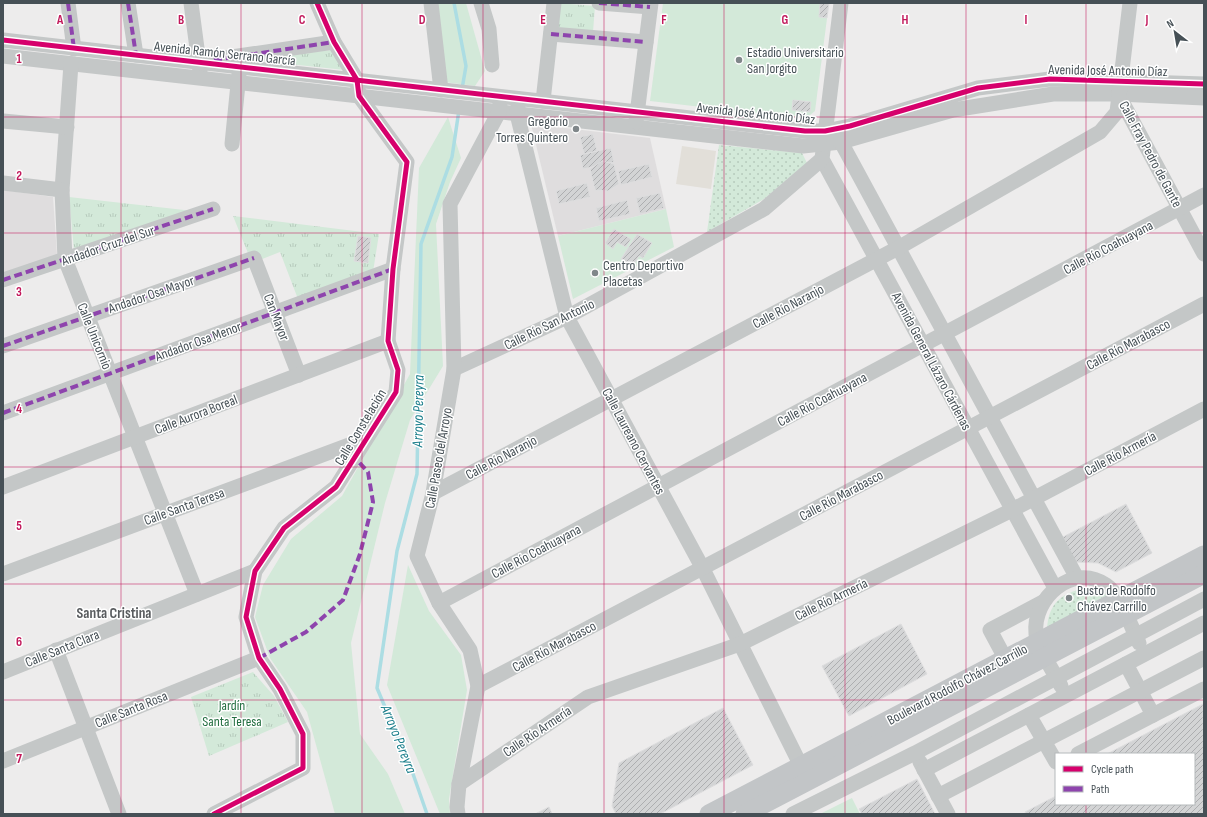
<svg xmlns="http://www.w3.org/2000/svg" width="1207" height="817" font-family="'Sofia Sans Condensed',sans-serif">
<defs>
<pattern id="park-tufts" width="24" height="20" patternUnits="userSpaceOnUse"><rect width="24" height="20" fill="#d3e9d9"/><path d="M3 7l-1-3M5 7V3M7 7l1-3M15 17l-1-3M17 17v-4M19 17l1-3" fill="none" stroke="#b6cabc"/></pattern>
<pattern id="garden-dots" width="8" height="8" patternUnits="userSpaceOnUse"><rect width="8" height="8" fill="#d3e9d9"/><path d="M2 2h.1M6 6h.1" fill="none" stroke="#b6cabc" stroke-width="1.8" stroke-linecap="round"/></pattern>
<pattern id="building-hatch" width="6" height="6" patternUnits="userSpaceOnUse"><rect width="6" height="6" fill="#d3d4d5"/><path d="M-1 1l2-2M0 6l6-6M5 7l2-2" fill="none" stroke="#adaeb0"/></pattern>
</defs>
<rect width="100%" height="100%" fill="#edecec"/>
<path fill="#e2dfd9" d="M682,146L716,151L711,189L676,184Z"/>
<g fill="#dfddde">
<path d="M531,124L650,138L666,209L558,236Z"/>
<path d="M3,190L53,197L57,255L3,274Z"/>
</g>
<g fill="#d3e9d9">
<path d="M438,3H466L485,71L475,86L444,82Z"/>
<path d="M663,3H829L815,111L805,119L650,101Z"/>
<path d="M448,117L461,158L450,182L436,224L443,366L410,420L385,503L351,643L360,734L388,774L405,814H335L307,712L270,658L255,617L263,585L291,539L342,496L410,374L419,168Z"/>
<path d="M666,209L674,247L573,299L558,236Z"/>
<path d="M408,565L429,611L461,655L467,690L449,799L450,814H440L387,685Z"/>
<path d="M852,798L860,814H820Z"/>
</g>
<g fill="url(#park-tufts)">
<path d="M557,3L595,6L593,32L555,29Z"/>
<path d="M332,50L345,70L243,59Z"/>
<path d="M69,197L193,211L74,250Z"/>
<path d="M233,216L379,234L373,272L298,299L280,252L252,263Z"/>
<path d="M253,672L274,696L288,722L209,756L191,697Z"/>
</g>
<g fill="url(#garden-dots)">
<path d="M719,145L802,153L807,163L764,199L707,232Z"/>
<path d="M1086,588L1097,590L1107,595L1047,628C1049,602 1062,593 1086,588Z"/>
</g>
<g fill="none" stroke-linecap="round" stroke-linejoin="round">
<g stroke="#acdde3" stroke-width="3.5">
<path d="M454,3L466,66L462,89"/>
<path d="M427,814L412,771L377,688L397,551L417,474L421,244L452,157L459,110"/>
</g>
</g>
<g fill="url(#building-hatch)" stroke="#dededf">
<path d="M820,3H829L827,18L819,17Z"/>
<path d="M793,100L811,102L810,112L792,110Z"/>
<path d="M593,134L597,151L584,154L580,137Z"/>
<path d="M611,148L614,162L583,169L580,155Z"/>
<path d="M602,161L614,164L619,184L608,191L595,190L590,169Z"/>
<path d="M649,164L652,177L621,185L618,171Z"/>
<path d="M587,183L590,197L559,204L556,191Z"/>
<path d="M660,193L664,208L640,214L636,198Z"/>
<path d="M627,200L630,214L599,221L596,208Z"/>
<path d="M614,229L631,239L626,247L617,242L613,249L605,243Z"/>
<path d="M637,234L652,243L643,258L639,256L633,266L621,259Z"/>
<path d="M358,236L371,238L368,263L354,261Z"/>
<path d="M1126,504L1152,553L1116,572L1098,563L1076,562L1063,537Z"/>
<path d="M901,624L927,674L849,716L822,666Z"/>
<path d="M1203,704L1204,814H1026L1025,812L1056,796V804H1194V754H1107Z"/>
<path d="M723,708L753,765L660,814H616L612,806L619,763Z"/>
<path d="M917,779L935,814H862L859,809Z"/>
<path d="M549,807L552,814H535Z"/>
</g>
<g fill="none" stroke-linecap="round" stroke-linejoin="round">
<g stroke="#c4c7c7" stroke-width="15">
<path d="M68,3L74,49"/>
<path d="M128,3L136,55"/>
<path d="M191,3L200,71"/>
<path d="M431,3L441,90"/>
<path d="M481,3L489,29L492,65"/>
<path d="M599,3L650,7"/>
<path d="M841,3L822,159L1055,588"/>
<path d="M551,34L646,42"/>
<path d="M3,40L805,131H825L850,126L978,88L1050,79L1204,84"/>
<path d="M3,56L803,146L841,142L953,110L1053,94H1118L1204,98"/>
<path d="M218,59L334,42"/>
<path d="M71,64L62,190L65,259L197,594"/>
<path d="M1118,94L1204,254"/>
<path d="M543,101L554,3"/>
<path d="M518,106L517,114L567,317L702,567L801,766"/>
<path d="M3,121L67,127"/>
<path d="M636,122L651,3"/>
<path d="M833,137L841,142L1077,578"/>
<path d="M232,144L239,74"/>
<path d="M3,183L62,190"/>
<path d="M3,280L213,209"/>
<path d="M3,346L254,258L299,375"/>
<path d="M454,369L567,317L764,209L822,159"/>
<path d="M3,413L393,269"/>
<path d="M3,487L388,341"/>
<path d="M433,493L898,248L1100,132L1117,112L1130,3"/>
<path d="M3,574L365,439"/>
<path d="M439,603L1204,195"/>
<path d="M56,650L119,814"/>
<path d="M1005,658L990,630L1043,602"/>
<path d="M1126,664L1153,715L1204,689"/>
<path d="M3,672L255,571"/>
<path d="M478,686L1204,304"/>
<path d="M1061,686C1054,672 1038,649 1036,634C1032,598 1073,562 1106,585C1121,595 1131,627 1139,643"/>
<path d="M1029,715L1056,762"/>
<path d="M1078,754L1153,715"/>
<path d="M3,761L259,658"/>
<path d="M920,762L948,814"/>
<path d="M924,770L1204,623"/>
<path d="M459,784L588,697L740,644L1012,510L1204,409"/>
<path d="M938,796L1204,658"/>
<path d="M214,814L303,768V734L280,689L259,658L246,617L255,571L284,528L336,487L396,392L398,370L388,341L393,269L407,162L359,96L357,80L334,42L317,3"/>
<path d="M458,814L457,807L459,784L478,686L470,650L439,603L417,556L433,493L454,369L450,204L499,112L500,103"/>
<path d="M793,814L915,753L1204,599"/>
</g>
<g stroke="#c2c5c7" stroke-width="19">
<path d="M709,814L1204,555"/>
<path d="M745,814L1204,574"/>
</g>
<g stroke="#8e44ad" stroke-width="4" stroke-dasharray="8 4" stroke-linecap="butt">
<path d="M68,3L74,49"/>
<path d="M128,3L136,55"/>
<path d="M599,3L650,7"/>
<path d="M551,34L646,42"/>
<path d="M214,60L334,42"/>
<path d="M3,280L213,209"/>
<path d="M3,346L254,258"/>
<path d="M3,413L393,269"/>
<path d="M259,658L306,632L343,600L360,554L373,502L368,472L355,458"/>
</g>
<g stroke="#fff" stroke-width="8">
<g id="cycleway">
<path d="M3,40L805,131H825L850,126L978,88L1050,79L1204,84"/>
<path d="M214,814L303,768V734L280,689L259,658L246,617L255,571L284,528L336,487L396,392L398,370L388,341L393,269L407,162L359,96L357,80L334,42L317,3"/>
</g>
</g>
<use href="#cycleway" stroke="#d6006c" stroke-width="5"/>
</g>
<path fill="none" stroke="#c2185b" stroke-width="1" stroke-opacity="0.55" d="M121,3V814M241,3V814M362,3V814M483,3V814M604,3V814M724,3V814M845,3V814M966,3V814M1086,3V754M3,117H1204M3,233H1204M3,350H1204M3,467H1204M3,584H1204M3,700H1204M1086,804V814"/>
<g fill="#80878a" stroke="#fff" stroke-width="1.5">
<circle cx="739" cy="60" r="4"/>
<circle cx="576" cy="129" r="4"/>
<circle cx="595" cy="273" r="4"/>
<circle cx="1069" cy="598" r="4"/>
</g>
<g text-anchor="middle" stroke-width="3" stroke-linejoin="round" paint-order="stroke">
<g font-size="14" fill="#465056" stroke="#fff" text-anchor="start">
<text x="747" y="57">Estadio Universitario<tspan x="747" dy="16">San Jorgito</tspan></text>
<text x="568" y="126" text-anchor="end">Gregorio<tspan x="568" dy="16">Torres Quintero</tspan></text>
<text x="603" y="270">Centro Deportivo<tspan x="603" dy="16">Placetas</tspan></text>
<text x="1077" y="595">Busto de Rodolfo<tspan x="1077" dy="16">Chávez Carrillo</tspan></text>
</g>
<g font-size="14" fill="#465056" stroke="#fff">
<text transform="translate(225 53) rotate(6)" y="5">Avenida Ramón Serrano García</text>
<text transform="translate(1108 70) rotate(1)" y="5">Avenida José Antonio Díaz</text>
<text transform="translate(756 113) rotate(6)" y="5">Avenida José Antonio Díaz</text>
<text transform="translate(1151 154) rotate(62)" y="5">Calle Fray Pedro de Gante</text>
<text transform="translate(108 245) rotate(-19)" y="5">Andador Cruz del Sur</text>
<text transform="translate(1108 247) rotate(-28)" y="5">Calle Río Coahuayana</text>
<text transform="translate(151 294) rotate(-19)" y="5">Andador Osa Mayor</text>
<text transform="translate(788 306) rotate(-28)" y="5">Calle Río Naranjo</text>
<text transform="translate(277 317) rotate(69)" y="5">Can Mayor</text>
<text transform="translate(549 324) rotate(-26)" y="5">Calle Río San Antonio</text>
<text transform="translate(95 336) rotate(68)" y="5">Calle Unicornio</text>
<text transform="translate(198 341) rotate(-20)" y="5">Andador Osa Menor</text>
<text transform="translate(1128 344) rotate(-28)" y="5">Calle Río Marabasco</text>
<text transform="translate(932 361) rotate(62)" y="5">Avenida General Lázaro Cárdenas</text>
<text transform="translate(822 399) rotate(-28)" y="5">Calle Río Coahuayana</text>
<text transform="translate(196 414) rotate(-21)" y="5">Calle Aurora Boreal</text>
<text transform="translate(360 427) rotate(-59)" y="5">Calle Constelación</text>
<text transform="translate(634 441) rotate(62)" y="5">Calle Laureano Cervantes</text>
<text transform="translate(1120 453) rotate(-28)" y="5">Calle Río Armería</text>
<text transform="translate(501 457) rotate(-28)" y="5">Calle Río Naranjo</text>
<text transform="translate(438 458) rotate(-80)" y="5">Calle Paseo del Arroyo</text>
<text transform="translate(841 495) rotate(-28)" y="5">Calle Río Marabasco</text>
<text transform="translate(184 506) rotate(-20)" y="5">Calle Santa Teresa</text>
<text transform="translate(536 551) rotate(-28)" y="5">Calle Río Coahuayana</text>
<text transform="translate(831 599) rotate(-26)" y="5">Calle Río Armería</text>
<text transform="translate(554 646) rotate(-28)" y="5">Calle Río Marabasco</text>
<text transform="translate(62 648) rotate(-22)" y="5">Calle Santa Clara</text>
<text transform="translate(957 684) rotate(-28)" y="5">Boulevard Rodolfo Chávez Carrillo</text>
<text transform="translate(131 709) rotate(-22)" y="5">Calle Santa Rosa</text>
<text transform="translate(537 731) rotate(-34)" y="5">Calle Río Armería</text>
</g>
<g font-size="14" fill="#216d3f" stroke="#fff">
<text x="232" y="710">Jardín<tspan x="232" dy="16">Santa Teresa</tspan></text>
</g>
<g font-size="15" font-style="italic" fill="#1c7f8c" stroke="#fff">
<text transform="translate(418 411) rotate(-89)" y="5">Arroyo Pereyra</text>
<text transform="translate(399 739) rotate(68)" y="5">Arroyo Pereyra</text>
</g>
<g font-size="15" font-weight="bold" fill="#595c5f" stroke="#fff">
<text x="114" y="618">Santa Cristina</text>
</g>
</g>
<g font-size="13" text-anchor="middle" font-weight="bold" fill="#c2185b" stroke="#fff" stroke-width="3" stroke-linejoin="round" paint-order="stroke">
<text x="60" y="24">A</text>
<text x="181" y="24">B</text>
<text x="302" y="24">C</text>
<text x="422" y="24">D</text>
<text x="543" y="24">E</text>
<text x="664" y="24">F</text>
<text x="785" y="24">G</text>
<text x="905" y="24">H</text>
<text x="1026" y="24">I</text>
<text x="1147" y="24">J</text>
<text x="19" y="63">1</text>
<text x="19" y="180">2</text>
<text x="19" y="296">3</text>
<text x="19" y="413">4</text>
<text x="19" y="530">5</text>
<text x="19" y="646">6</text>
<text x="19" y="763">7</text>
</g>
<rect width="1207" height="817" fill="none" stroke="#465056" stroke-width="8"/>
<rect x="1055" y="753" width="140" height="52" fill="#ffffff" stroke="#b5b9bb"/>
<rect x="1063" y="766" width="20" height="6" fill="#d6006c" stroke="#b5b9bb"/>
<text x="1091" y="773" font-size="12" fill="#465056">Cycle path</text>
<rect x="1063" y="786" width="20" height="6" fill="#8e44ad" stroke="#b5b9bb"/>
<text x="1091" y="793" font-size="12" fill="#465056">Path</text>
<g transform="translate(1175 32) rotate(329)" stroke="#ffffff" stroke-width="3" paint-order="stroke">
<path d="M0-3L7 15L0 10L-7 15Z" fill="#465056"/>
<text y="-6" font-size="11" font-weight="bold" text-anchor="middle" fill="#465056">N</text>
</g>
</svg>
